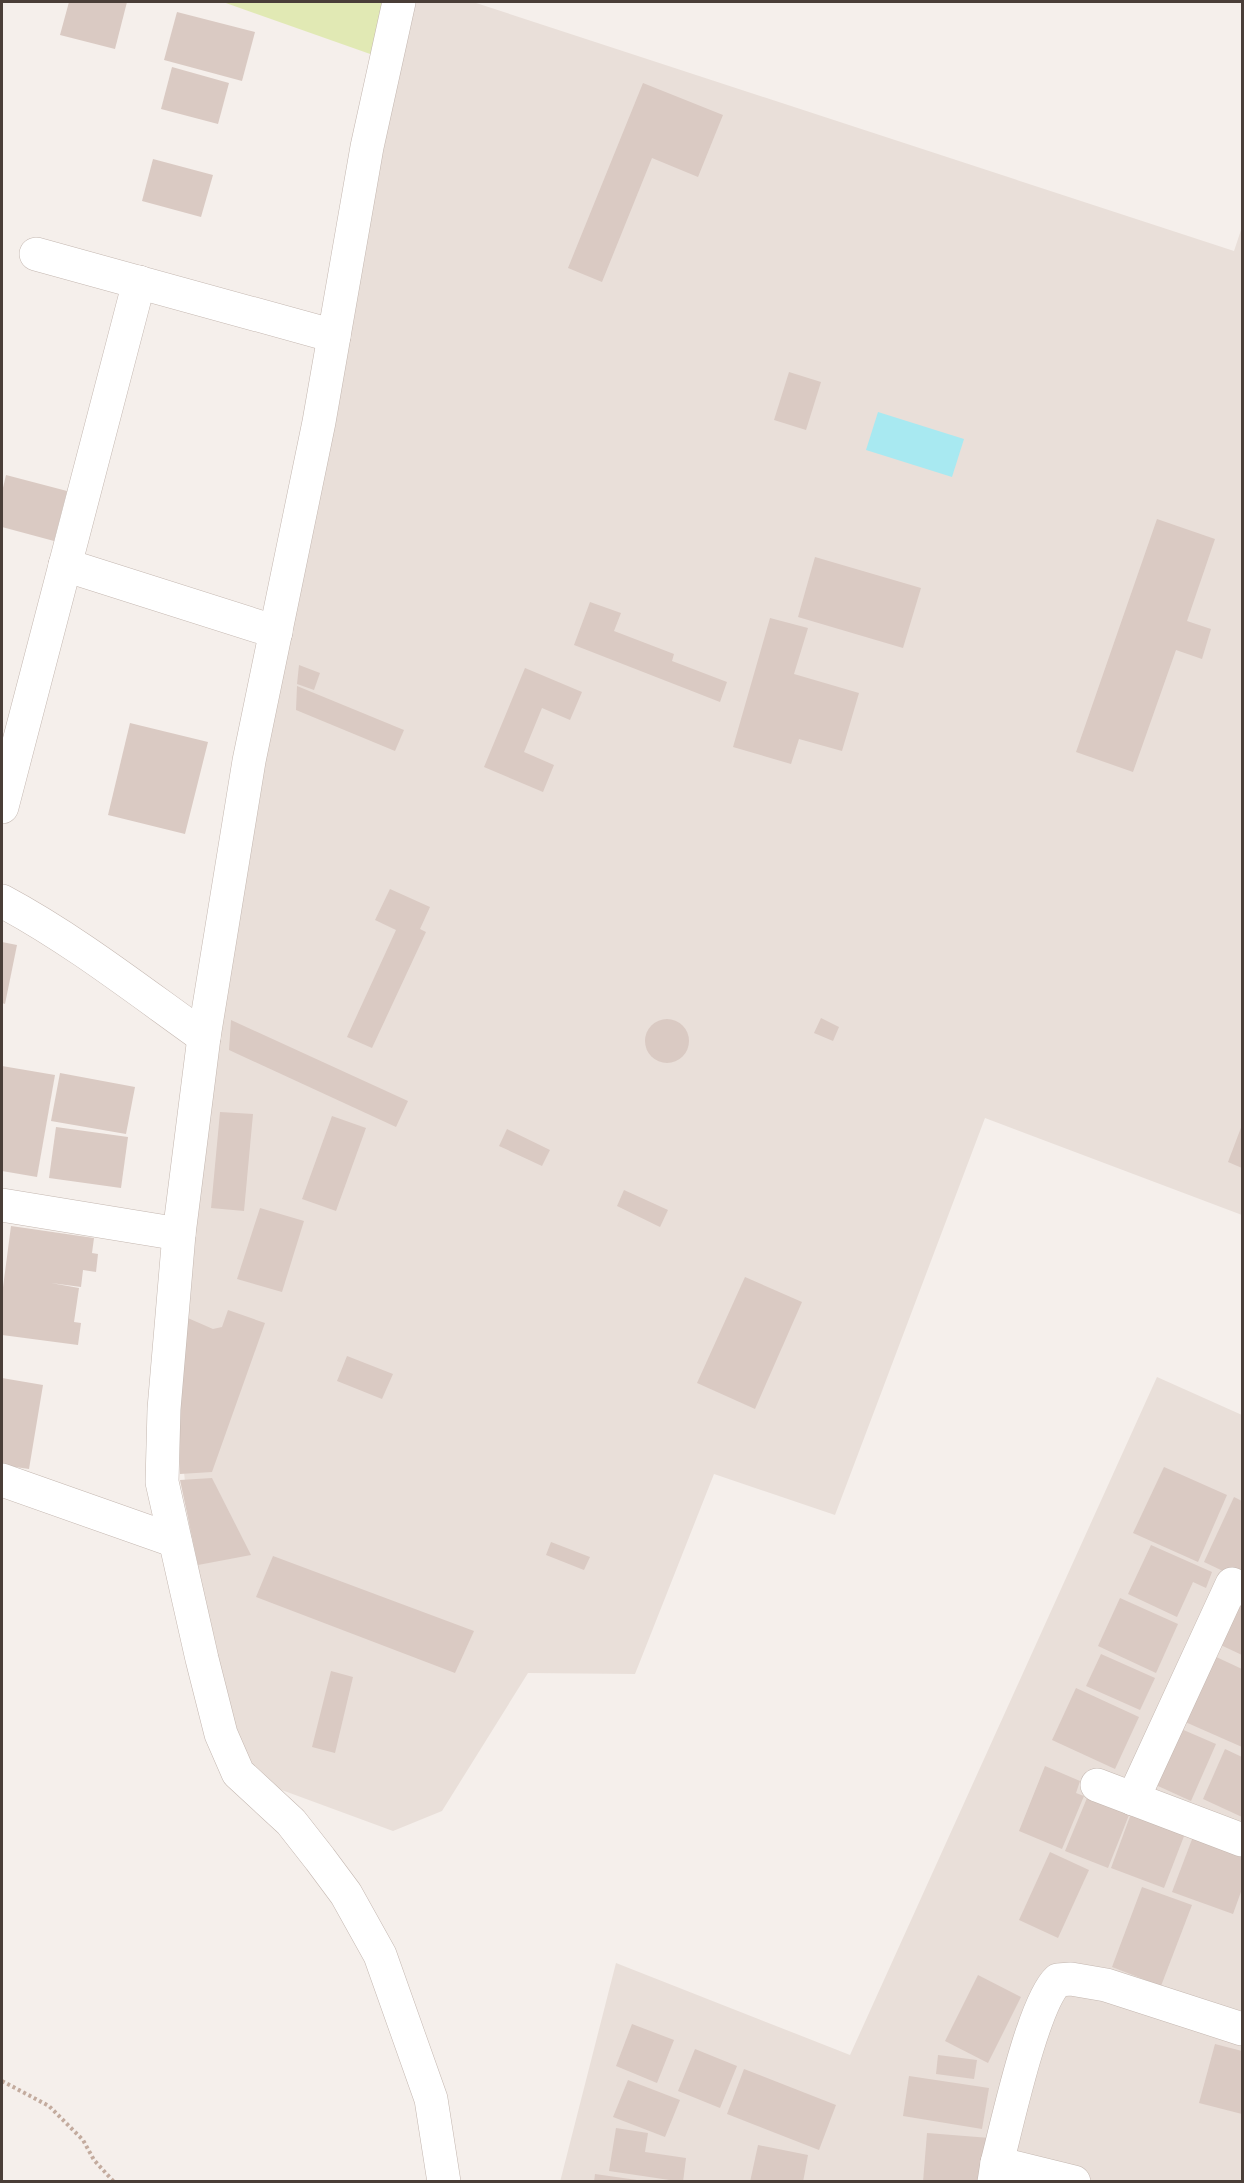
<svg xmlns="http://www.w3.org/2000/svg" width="1244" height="2183" font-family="Lato,sans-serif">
<rect width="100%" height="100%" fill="#f5efeb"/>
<g fill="#e9dfd9">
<path d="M414,2H473L1234,251L1242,227V1215L985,1118L835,1515L714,1474L635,1674L528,1673L442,1811L393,1831L279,1789L244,1767L197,1602L168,1312L282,642Z"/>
<path d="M1157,1377L1242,1415V2181L560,2182L616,1963L850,2055Z"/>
</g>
<path fill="#e1e9b4" d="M223,2H392L373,55Z"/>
<path fill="#a8e9f1" d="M878,412L964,439L952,477L866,450Z"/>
<g fill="#dacac3">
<path d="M69,2H127L115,49L60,35Z"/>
<path d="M177,12L255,32L242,81L164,60Z"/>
<path d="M172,67L229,83L218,124L161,109Z"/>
<path d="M643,83L723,115L698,177L652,158L602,282L568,268Z"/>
<path d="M153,159L213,175L201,217L142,201Z"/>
<path d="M789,372L821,382L806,430L774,420Z"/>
<path d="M6,475L67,491L54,541L2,527V492Z"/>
<path d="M1157,519L1215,539L1187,621L1211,629L1202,659L1176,650L1133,772L1076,752Z"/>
<path d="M815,557L921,588L903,648L798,617Z"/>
<path d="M590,602L621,613L614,631L674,654L672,661L727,682L720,702L574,645Z"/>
<path d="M770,618L808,628L794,674L859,693L842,751L799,739L791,764L733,747Z"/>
<path d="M299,665L320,673L314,690L297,684Z"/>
<path d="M525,668L582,692L570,720L542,708L524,752L554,765L543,792L484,767Z"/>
<path d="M297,686L404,730L395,751L296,710Z"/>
<path d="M130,723L208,742L185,834L108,815Z"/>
<path d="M390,889L430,907L420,929L426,932L372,1048L347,1037L396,930L375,920Z"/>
<path d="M2,942L17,945L5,1004L2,1003Z"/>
<path d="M821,1018L839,1027L833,1041L814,1033Z"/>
<circle cx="667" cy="1041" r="22"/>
<path d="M231,1020L408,1101L396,1127L229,1050Z"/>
<path d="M2,1066L55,1075L37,1177L2,1171Z"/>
<path d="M60,1073L135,1087L126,1134L51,1121Z"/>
<path d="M220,1112L253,1114L244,1211L211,1208Z"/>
<path d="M332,1116L366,1128L336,1211L302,1199Z"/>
<path d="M1242,1125V1168L1228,1162Z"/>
<path d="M56,1127L128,1137L121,1188L49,1178Z"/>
<path d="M507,1129L550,1150L542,1166L499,1146Z"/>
<path d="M624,1190L668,1210L660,1227L617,1206Z"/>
<path d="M260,1208L304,1221L282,1292L237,1279Z"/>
<path d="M11,1226L94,1238L92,1253L98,1254L96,1272L83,1270L81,1287L51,1283L79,1288L74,1322L81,1323L78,1345L2,1335V1295Z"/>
<path d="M745,1277L802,1302L755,1409L697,1383Z"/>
<path d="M228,1310L265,1323L212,1472L180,1474L174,1312L213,1329L222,1327Z"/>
<path d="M347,1356L393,1374L382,1399L337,1381Z"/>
<path d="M2,1378L43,1385L29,1469L2,1465Z"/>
<path d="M1164,1467L1227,1495L1198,1562L1133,1533Z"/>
<path d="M212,1478L251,1555L198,1565L180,1480Z"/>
<path d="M1234,1497L1242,1501V1580L1204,1562Z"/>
<path d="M551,1542L590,1557L584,1570L546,1555Z"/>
<path d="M1151,1545L1212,1572L1206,1588L1193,1582L1177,1617L1128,1594Z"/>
<path d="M273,1556L474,1631L455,1673L256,1597Z"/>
<path d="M1242,1592V1655L1210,1640Z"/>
<path d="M1120,1598L1178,1624L1156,1673L1098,1646Z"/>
<path d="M1101,1654L1155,1678L1140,1710L1086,1686Z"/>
<path d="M1212,1655L1242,1669V1747L1183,1721Z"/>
<path d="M331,1671L353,1677L335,1753L312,1747Z"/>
<path d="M1076,1688L1139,1717L1115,1769L1052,1740Z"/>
<path d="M1172,1725L1216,1744L1191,1801L1147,1781Z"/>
<path d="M1225,1749L1242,1757V1817L1203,1799Z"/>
<path d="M1045,1766L1080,1781L1076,1793L1084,1796L1062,1849L1019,1831Z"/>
<path d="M1087,1798L1129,1815L1108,1868L1065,1851Z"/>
<path d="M1132,1811L1186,1831L1164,1888L1111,1868Z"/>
<path d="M1194,1834L1242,1853V1889L1233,1914L1172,1892Z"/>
<path d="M1050,1852L1089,1870L1058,1938L1019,1920Z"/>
<path d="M1142,1887L1192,1905L1161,1986L1112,1967Z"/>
<path d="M978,1975L1021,1997L988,2063L945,2041Z"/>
<path d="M632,2024L674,2040L657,2083L616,2066Z"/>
<path d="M1215,2044L1242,2051V2114L1199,2103Z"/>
<path d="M695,2049L737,2066L720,2108L678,2091Z"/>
<path d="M938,2055L977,2060L974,2079L936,2074Z"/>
<path d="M744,2069L836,2105L819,2150L727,2114Z"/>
<path d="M909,2076L989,2088L982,2129L903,2116Z"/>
<path d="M628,2080L680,2100L665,2137L613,2117Z"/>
<path d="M616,2128L648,2133L645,2152L686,2158L683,2182L609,2171Z"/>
<path d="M927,2133L990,2138L986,2182H923Z"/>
<path d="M758,2145L808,2155L803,2182H750Z"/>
<path d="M595,2174L637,2180L636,2182H594Z"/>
</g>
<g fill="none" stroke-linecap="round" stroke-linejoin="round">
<g stroke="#c4b7b0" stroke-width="34">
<g id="minor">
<path d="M399,2L367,147L319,422L249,761L204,1037L179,1234L164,1409L162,1482L202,1659L221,1734L238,1773L291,1822L320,1859L346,1894L380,1955L431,2099L444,2182"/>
<path d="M36,254L334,336"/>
<path d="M65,565L276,632"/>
<path d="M2,807L139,282"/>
<path d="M2,901C73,939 138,990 204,1037"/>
<path d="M2,1205L179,1234"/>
<path d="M2,1480L175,1541"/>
<path d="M1097,1785L1242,1840"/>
<path d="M1133,1799L1232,1584L1242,1589"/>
<path d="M997,2163C1007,2125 1033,2003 1058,1980L1071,1979L1106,1985L1242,2029"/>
<path d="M994,2182L997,2163L1074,2182"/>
</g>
</g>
<path stroke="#c3ab9e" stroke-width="4" stroke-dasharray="3 3" stroke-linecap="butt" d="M2,2081L49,2106L83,2140L94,2160L114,2182"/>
<use href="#minor" stroke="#fff" stroke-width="33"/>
</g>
<rect width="1244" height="2183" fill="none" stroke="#4a3e38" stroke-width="6"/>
</svg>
